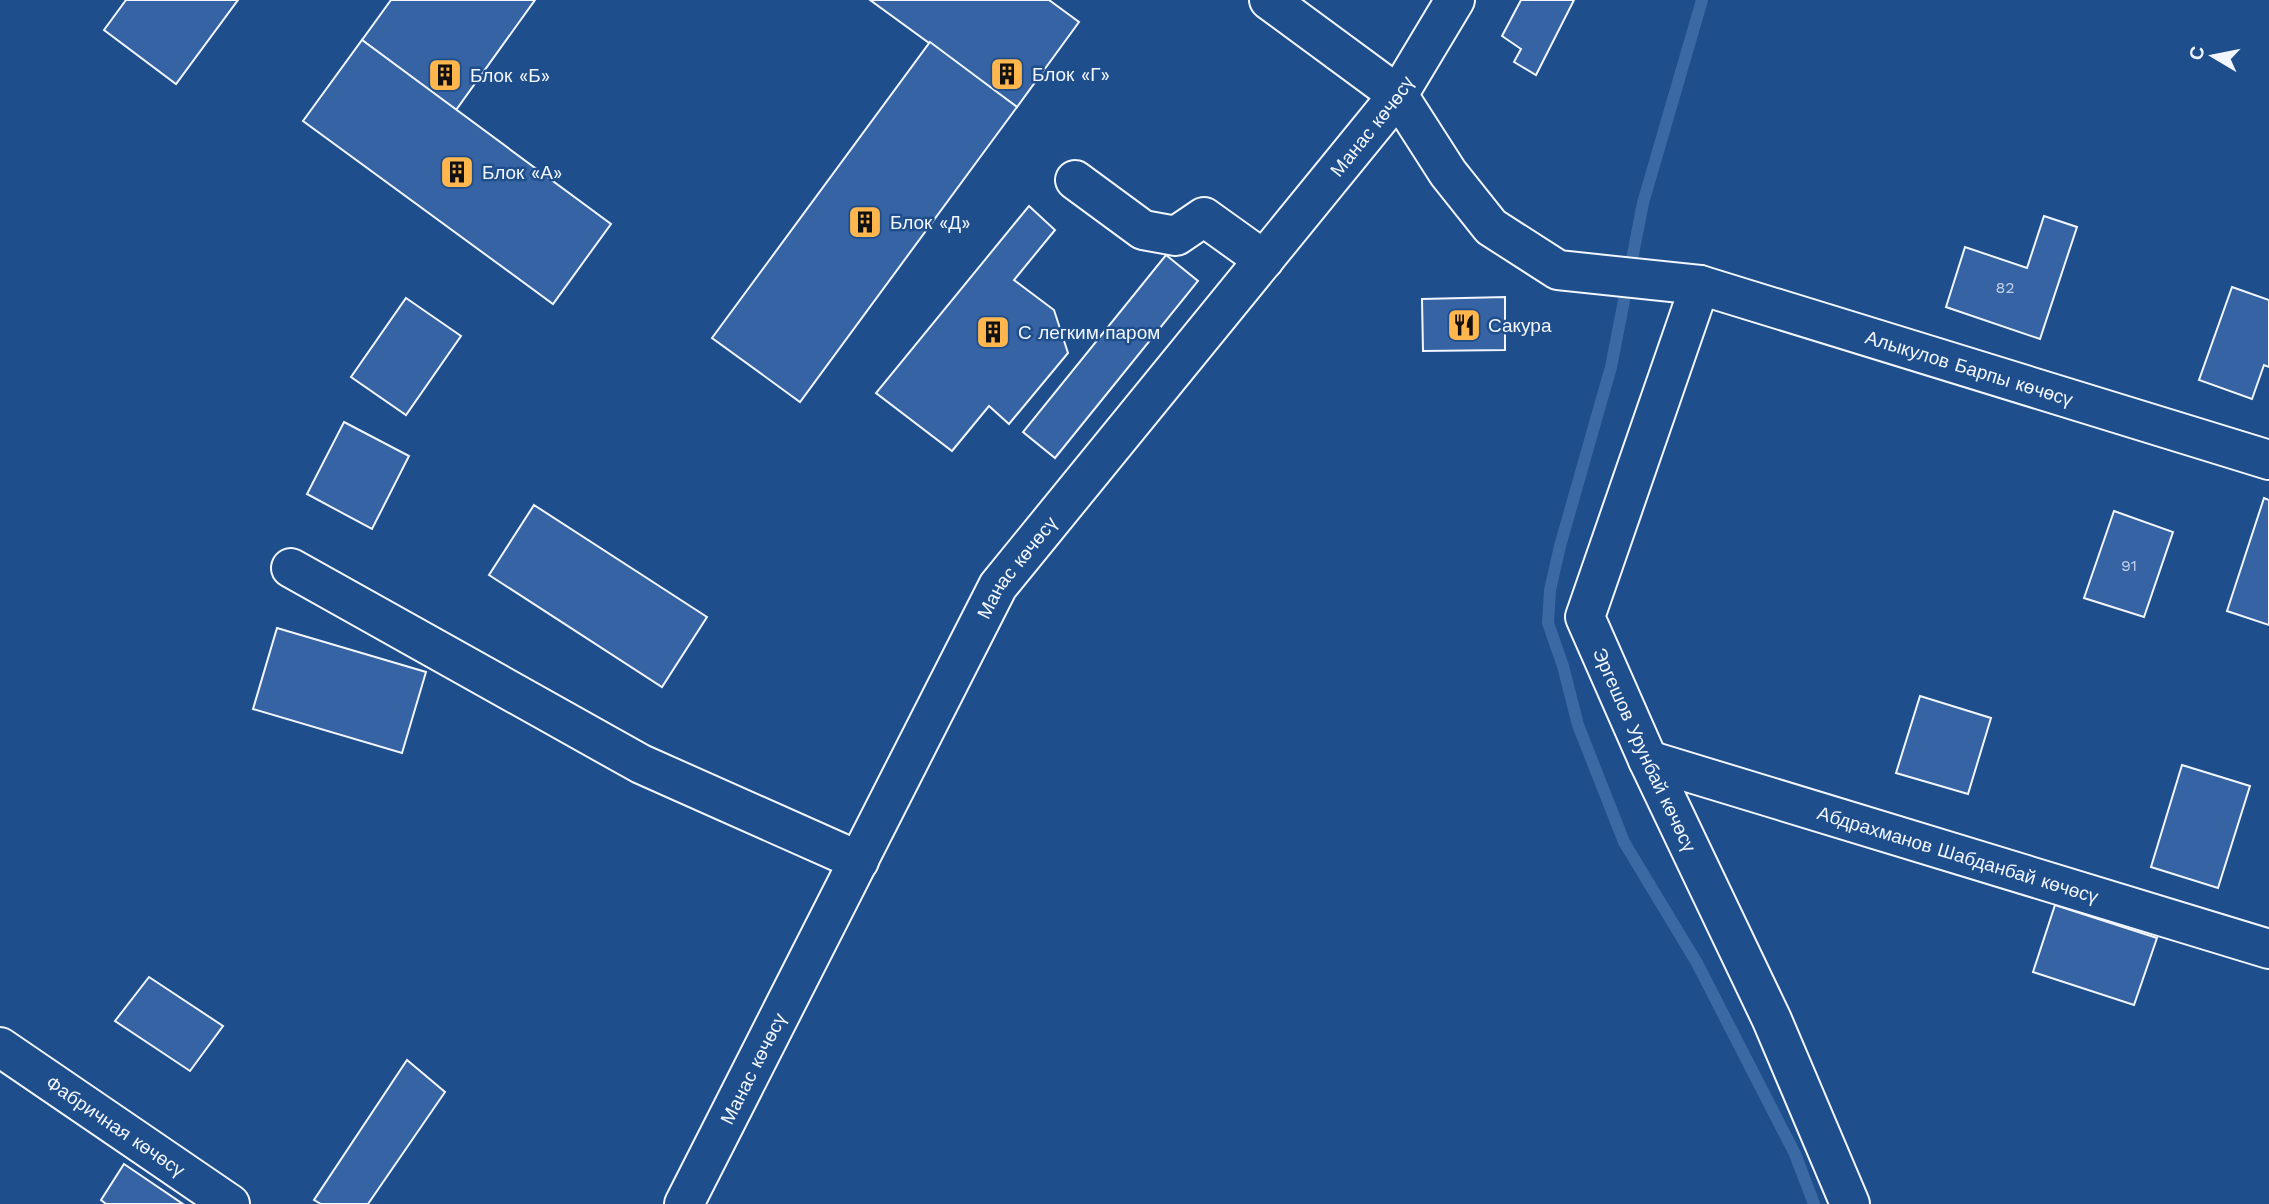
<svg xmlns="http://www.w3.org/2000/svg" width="2269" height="1204" font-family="'Work Sans',sans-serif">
<rect width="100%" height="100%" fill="#1f4e8c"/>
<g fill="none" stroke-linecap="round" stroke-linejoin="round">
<path stroke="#3b69a3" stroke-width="12" d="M1702,0L1643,203L1611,367L1560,546L1550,590L1548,623L1563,666L1578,725L1624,842L1697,963L1795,1154L1814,1204"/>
</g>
<g fill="#3563a3" stroke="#f2f6ff" stroke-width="2">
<path d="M126,0H238L176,84L104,30Z"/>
<path d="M391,0H535L456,110L362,40Z"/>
<path d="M870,0H1049L1079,22L1017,107Z"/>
<path d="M1521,0H1574L1536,75L1514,62L1521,49L1502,36Z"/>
<path d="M362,40L611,224L553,304L303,121Z"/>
<path d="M930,42L1017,107L800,402L712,338Z"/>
<path d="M1029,206L1055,230L1014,280L1054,310L1068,353L1009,424L989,406L952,451L876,393Z"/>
<path d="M2044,216L2077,227L2040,339L1946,307L1965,247L2027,268Z"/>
<path d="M1166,255L1198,281L1055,458L1023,432Z"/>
<path d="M2232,287L2269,300V367L2264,365L2252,399L2199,380Z"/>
<path d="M1505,297V350L1423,351L1422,299Z"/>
<path d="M406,298L461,336L406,415L351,377Z"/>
<path d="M344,422L409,456L372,529L307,494Z"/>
<path d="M2264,498L2269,500V625L2227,611Z"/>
<path d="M534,505L707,617L662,687L489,575Z"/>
<path d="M2114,511L2173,532L2144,617L2084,598Z"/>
<path d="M277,628L426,672L402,753L253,709Z"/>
<path d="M1920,696L1991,718L1968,794L1896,773Z"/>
<path d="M2182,765L2250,786L2218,888L2151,867Z"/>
<path d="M2055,905L2157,938L2134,1005L2033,972Z"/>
<path d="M149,977L223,1026L190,1071L115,1021Z"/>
<path d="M407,1060L445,1092L368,1204H321L314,1200Z"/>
<path d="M124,1164L183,1204H106L101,1200Z"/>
</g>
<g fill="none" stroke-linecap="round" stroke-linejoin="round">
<g stroke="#f2f6ff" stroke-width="42">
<g id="minor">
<path id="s1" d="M1269,0L1398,95L1448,173L1491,227L1558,270L1700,285L2269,460"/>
<path d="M1075,180L1143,230L1176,236L1204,217L1264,260"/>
<path id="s2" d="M1700,285L1585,617L1648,760L1772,1020L1850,1204"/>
<path d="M291,568L641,764L859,861"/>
<path id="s3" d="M1648,760L2269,949"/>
<path id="s4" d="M0,1047L230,1204"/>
<path id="s5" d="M684,1204L998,586L1398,95L1455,0"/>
</g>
</g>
<use href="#minor" stroke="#1f4e8c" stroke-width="38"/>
</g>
<defs>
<g id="building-square" transform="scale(1.75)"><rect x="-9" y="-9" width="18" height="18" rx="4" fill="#ffb74d" stroke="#1f4e8c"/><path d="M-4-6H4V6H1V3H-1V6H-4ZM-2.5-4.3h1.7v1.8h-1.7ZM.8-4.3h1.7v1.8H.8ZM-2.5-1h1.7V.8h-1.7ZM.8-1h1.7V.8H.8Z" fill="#111"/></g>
<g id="restaurant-square" transform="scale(1.75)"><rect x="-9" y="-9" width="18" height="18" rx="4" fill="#ffb74d" stroke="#1f4e8c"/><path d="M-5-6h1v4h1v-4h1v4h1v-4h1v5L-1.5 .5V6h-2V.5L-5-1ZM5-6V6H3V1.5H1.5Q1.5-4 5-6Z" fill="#111"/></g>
</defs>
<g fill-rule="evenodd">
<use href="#building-square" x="1007" y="74"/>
<use href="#building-square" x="445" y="75"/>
<use href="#building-square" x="457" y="172"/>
<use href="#building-square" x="865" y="222"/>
<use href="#restaurant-square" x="1464" y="325"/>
<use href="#building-square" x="993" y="332"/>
</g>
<g text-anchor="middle" stroke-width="5" stroke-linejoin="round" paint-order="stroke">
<g font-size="16" fill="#c3d1e8">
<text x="2005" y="293">82</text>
<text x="2129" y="571">91</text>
</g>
<g font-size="19" fill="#f2f6ff" stroke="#1f4e8c" text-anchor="start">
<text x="1032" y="81">Блок «Г»</text>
<text x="470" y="82">Блок «Б»</text>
<text x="482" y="179">Блок «А»</text>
<text x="890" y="229">Блок «Д»</text>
<text x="1488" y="332">Сакура</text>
<text x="1018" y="339">С легким паром</text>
</g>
<g font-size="19" fill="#f2f6ff" stroke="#1f4e8c">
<text dy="7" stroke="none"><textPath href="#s5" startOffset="1286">Манас көчөсү</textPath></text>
<text dy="7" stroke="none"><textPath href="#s1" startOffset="826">Алыкулов Барпы көчөсү</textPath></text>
<text dy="7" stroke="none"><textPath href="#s5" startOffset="719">Манас көчөсү</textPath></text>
<text dy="7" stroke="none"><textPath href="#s2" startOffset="497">Эргешов Урунбай көчөсү</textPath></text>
<text dy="7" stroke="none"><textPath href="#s3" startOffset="324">Абдрахманов Шабданбай көчөсү</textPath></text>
<text dy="7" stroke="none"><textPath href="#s5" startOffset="152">Манас көчөсү</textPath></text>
<text dy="7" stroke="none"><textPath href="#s4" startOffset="140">Фабричная көчөсү</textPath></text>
</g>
</g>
<g transform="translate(2213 56) rotate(280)" stroke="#1f4e8c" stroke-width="5" paint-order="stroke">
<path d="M0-5L12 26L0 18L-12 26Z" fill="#f2f6ff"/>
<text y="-10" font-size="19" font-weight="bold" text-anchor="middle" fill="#f2f6ff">С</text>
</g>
</svg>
